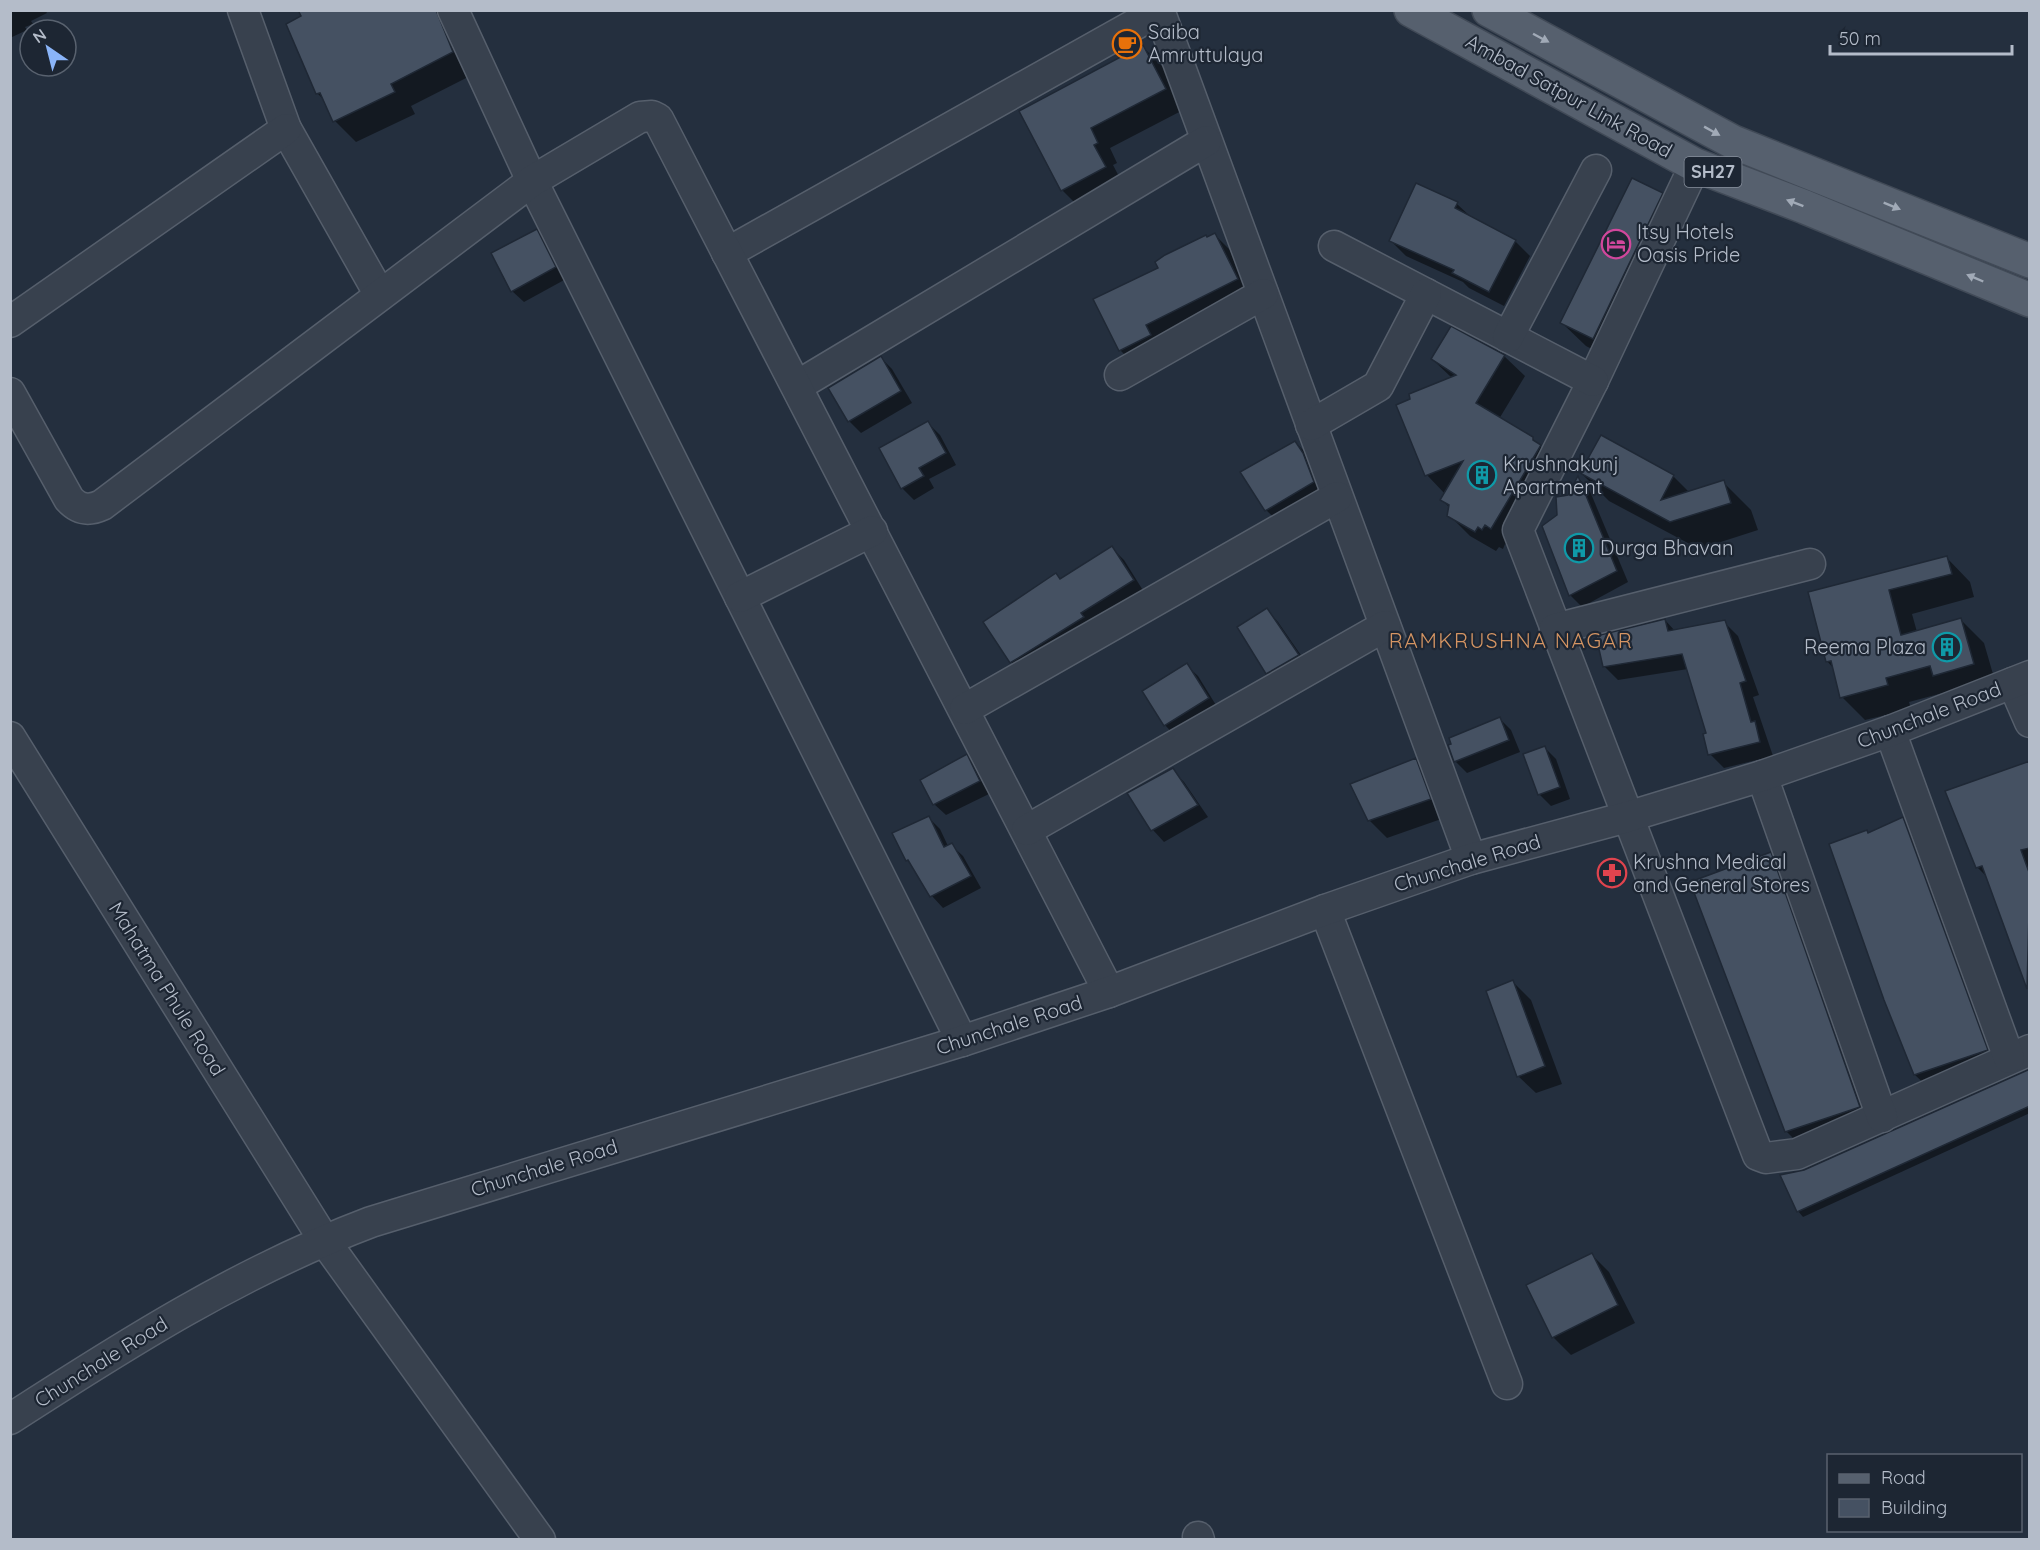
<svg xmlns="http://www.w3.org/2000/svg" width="2040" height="1550" font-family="Quicksand,sans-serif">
<rect width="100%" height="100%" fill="#242f3e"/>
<g fill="#0007">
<path d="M10,10H45L47,13L31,21L33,24L25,27L27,30L10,38Z"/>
<path d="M310,10H446L474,74L411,106L415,114L356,142L335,121L325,101L317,93Z"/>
<path d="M1143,47L1163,67L1185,109L1110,148L1117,163L1113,165L1125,188L1082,210L1062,190L1021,111Z"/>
<path d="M1417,185L1457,204L1472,218L1515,241L1530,256L1504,306L1469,288L1463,282L1406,256L1391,241Z"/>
<path d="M1662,194L1686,218L1617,362L1586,346L1562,323Z"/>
<path d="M536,230L548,242L566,279L524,302L512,291Z"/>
<path d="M1215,235L1230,250L1252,294L1136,366L1120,350L1095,300L1160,268Z"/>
<path d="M1504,356L1525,376L1499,419L1532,438L1560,466L1512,548L1505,544L1503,549L1499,547L1496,551L1470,536L1449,515L1450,508L1442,500L1445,494L1427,475L1452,378L1432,359Z"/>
<path d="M881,358L892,369L912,403L861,433L849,421Z"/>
<path d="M928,423L940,435L956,465L929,479L934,488L914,500L902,488Z"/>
<path d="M1601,437L1673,476L1689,492L1723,482L1751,510L1758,530L1699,549L1609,501L1581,473Z"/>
<path d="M1295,442L1313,460L1331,500L1284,527L1266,510Z"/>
<path d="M1578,478L1589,489L1628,582L1582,607L1570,595L1558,516Z"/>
<path d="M1112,548L1124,560L1144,592L1022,673L1011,662L1056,575L1061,580Z"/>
<path d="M1947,558L1970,582L1974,597L1912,614L1917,632L1961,620L1984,643L1997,688L1958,699L1950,691L1909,702L1911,709L1865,720L1842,697L1834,669L1827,661L1810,593Z"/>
<path d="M1267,610L1278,622L1309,667L1279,685L1267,673Z"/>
<path d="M1665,620L1675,631L1724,622L1738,636L1759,695L1753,697L1773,756L1724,768L1710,754L1708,734L1688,669L1618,680L1604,666Z"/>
<path d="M1186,665L1198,676L1219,710L1176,737L1165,725Z"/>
<path d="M1500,719L1511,730L1520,752L1467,773L1455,761Z"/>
<path d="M1544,747L1556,759L1570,799L1551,806L1539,794Z"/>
<path d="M967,756L978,768L991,793L946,815L934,804Z"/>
<path d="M1415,760L1433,778L1447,817L1387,838L1369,820Z"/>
<path d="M2030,762V991L1988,878L1977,867Z"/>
<path d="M1172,770L1184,782L1208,817L1164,842L1153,830L1129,793Z"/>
<path d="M928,817L940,829L948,846L951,845L963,856L981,888L943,908L932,896L915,868L907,860Z"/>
<path d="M1903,819L1920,837L2004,1068L1933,1092L1915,1075L1885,999L1868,834Z"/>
<path d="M1770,854L1787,871L1876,1124L1803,1148L1786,1131Z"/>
<path d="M1513,982L1531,1000L1562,1084L1536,1093L1518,1076Z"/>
<path d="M2030,1071V1113L1803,1217L1798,1211L1804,1171Z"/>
<path d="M1591,1254L1609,1272L1635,1323L1571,1355L1553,1337Z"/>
</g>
<g fill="#455162" stroke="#1f2835" stroke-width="1.5">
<path d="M298,10H436L453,52L391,84L395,92L333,122L320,93L316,94L286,24L301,16Z"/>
<path d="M1143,45L1166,89L1091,128L1098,143L1094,145L1106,167L1061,191L1019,111Z"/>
<path d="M1632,178L1663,193L1593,339L1560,323Z"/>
<path d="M1416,183L1458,202L1455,208L1516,240L1489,292L1452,273L1454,270L1389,241Z"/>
<path d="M537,229L556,267L511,292L491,253Z"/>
<path d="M1215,233L1238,279L1146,325L1151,335L1119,351L1093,299L1158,268L1155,262L1165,255L1206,235L1207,237Z"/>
<path d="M1451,326L1505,355L1476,403L1533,437V440L1541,445L1491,529L1485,525L1482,530L1478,527L1475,532L1447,516L1449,505L1440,500L1463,461L1425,476L1396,405L1410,399L1409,394L1456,375L1431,359Z"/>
<path d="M881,356L901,391L848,422L828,388Z"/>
<path d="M928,421L946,453L919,468L924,476L901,489L879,448Z"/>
<path d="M1601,435L1674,475L1661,500L1724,480L1731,503L1670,522L1580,473Z"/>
<path d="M1295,441L1303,453L1314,482L1265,511L1240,472Z"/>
<path d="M1578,476L1617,571L1569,596L1542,526L1557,515L1556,497L1568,495Z"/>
<path d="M1112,546L1134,580L1081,613L1084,617L1010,663L983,622L1056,573L1060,579Z"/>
<path d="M1947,556L1952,574L1889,590L1901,635L1961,618L1974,664L1933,676L1930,666L1886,678L1888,685L1840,698L1831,661L1826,662L1808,592Z"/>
<path d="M1267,608L1299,655L1266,674L1237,627Z"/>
<path d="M1665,619L1668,631L1725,620L1746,681L1740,683L1751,722L1755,721L1760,742L1708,755L1703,734L1706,733L1682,654L1603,667L1596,636Z"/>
<path d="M1187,663L1209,698L1164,726L1142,691Z"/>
<path d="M1500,717L1509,740L1454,762L1448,745L1451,744L1449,738Z"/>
<path d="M1545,746L1560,787L1538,795L1523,754Z"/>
<path d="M967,754L980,781L933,805L920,780Z"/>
<path d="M1416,758L1431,799L1368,821L1350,784Z"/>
<path d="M2030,761V848L2021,850L2030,875L2027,989L1982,866L1976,868L1945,791Z"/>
<path d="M1173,768L1198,805L1151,831L1127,793Z"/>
<path d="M929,816L944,847L952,843L971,876L930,897L908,860L906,861L892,833Z"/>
<path d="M1903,817L1988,1050L1914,1075L1884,1000L1829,844L1867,830L1868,833Z"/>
<path d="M1771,852L1860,1107L1785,1132L1690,882Z"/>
<path d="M1513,980L1545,1066L1517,1077L1486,991Z"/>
<path d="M2030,1069V1106L1797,1212L1780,1175L1804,1170Z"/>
<path d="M1592,1253L1618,1305L1552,1338L1526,1285Z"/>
</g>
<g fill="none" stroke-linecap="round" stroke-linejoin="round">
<g stroke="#565f6c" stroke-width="33">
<g id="minor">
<path d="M243,10L286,129L380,295"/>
<path d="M453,10L532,181L962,1041"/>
<path d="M1159,10L1471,859"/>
<path d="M1695,165L1593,381L1518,530L1758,1155L1766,1158L1797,1154L2030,1050"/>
<path d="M1334,246L1593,381"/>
<path d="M727,253L1159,11"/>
<path d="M10,322L286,129"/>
<path d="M1508,337L1596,170"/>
<path d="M1120,375L1263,294"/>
<path d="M797,386L1206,141"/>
<path d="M10,393L69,499C79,510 89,511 102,505L532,181L640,117L652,116L658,119L1109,992"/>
<path d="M1311,425L1378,386L1426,294"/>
<path d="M740,597L872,531"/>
<path d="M1555,629L1810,564"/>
<path d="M2013,683L2030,722"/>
<path d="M965,709L1337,497"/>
<path d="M1890,731L2009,1058"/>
<path d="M10,737L324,1240L540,1540"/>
<path d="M1762,776L1882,1117"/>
<path d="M1027,830L1385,626"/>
<path d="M1325,910L1507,1384"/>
<path d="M10,1419C126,1344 241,1271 371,1222L962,1041L1109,992L1325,910L1471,859L1627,817L1762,776L1890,731L2030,676"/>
<path d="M1198,1537L1199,1540"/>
</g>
</g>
<g stroke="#414a57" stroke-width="36">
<g id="major">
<path d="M1411,10L1695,165L1805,207L2030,300"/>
<path d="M1489,10L1733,142L2030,261"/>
</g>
</g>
<use href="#minor" stroke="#38414e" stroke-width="30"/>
<use href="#major" stroke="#56606e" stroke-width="33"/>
</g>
<defs><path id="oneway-solid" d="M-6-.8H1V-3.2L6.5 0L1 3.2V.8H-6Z" transform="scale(1.5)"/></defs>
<g fill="#a1aab7">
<use href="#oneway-solid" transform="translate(1541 38) rotate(28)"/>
<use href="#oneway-solid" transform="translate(1712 131) rotate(29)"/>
<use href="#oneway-solid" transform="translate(1795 203) rotate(-159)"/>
<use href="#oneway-solid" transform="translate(1892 206) rotate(22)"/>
<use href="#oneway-solid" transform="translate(1975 278) rotate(-157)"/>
</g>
<defs>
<g id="cafe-ring" transform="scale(1.5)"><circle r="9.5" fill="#1d2633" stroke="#e8710a" stroke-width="1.5"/><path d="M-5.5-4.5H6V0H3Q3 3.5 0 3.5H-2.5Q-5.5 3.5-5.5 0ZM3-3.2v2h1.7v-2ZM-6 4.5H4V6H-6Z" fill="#e8710a"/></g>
<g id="hotel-ring" transform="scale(1.5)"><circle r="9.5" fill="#1d2633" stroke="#d1479c" stroke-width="1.5"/><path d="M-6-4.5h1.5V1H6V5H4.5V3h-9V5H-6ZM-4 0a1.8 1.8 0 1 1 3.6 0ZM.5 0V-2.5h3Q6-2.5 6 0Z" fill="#d1479c"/></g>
<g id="building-ring" transform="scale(1.5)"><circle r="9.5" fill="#1d2633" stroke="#0f9aa8" stroke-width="1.5"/><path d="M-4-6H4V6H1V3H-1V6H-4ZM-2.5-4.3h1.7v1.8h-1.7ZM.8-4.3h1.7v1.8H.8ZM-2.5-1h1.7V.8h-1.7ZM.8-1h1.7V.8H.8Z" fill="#0f9aa8"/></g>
<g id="pharmacy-ring" transform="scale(1.5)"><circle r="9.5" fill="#1d2633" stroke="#e0444e" stroke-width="1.5"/><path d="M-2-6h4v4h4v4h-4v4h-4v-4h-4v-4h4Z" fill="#e0444e"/></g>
</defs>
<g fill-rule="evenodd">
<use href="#cafe-ring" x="1127" y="44"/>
<use href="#hotel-ring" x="1616" y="244"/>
<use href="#building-ring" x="1482" y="475"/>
<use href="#building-ring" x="1579" y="548"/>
<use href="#building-ring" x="1947" y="647"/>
<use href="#pharmacy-ring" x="1612" y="873"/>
</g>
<g text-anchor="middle" stroke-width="4.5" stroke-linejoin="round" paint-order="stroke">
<rect fill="#1d2633" stroke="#878f9c" stroke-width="1.5" x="1684.5" y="157" width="57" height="30" rx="4.5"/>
<g font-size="18" font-weight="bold" fill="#b4bcc9">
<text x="1713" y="178">SH27</text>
</g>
<g font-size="20" fill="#b4bcc9" stroke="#1d2633" text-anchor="start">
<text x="1148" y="39">Saiba<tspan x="1148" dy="23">Amruttulaya</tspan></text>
<text x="1637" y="239">Itsy Hotels<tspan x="1637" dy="23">Oasis Pride</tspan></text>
<text x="1503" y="471">Krushnakunj<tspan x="1503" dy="23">Apartment</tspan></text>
<text x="1600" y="555">Durga Bhavan</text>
<text x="1926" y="654" text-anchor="end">Reema Plaza</text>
<text x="1633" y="869">Krushna Medical<tspan x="1633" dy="23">and General Stores</tspan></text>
</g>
<g font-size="20" fill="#b4bcc9" stroke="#1d2633">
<text transform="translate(1569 96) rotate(29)" y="7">Ambad Satpur Link Road</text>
<text transform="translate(1929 715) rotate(-21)" y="7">Chunchale Road</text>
<text transform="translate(1467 863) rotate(-17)" y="7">Chunchale Road</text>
<text transform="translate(167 989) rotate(58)" y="7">Mahatma Phule Road</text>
<text transform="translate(1009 1025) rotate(-18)" y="7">Chunchale Road</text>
<text transform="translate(544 1168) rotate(-17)" y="7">Chunchale Road</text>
<text transform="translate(101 1362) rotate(-32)" y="7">Chunchale Road</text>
</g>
<g font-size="21" letter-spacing="1.5" fill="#d59563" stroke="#1d2633">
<text x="1511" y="648">RAMKRUSHNA NAGAR</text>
</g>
</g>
<rect width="2040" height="1550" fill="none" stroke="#b4bcc9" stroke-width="24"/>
<rect x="1827" y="1454" width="195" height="78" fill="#1d2633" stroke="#59626f" stroke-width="1.5"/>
<rect x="1839" y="1474" width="30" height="9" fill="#56606e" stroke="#59626f" stroke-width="1.5"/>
<text x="1881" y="1484" font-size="18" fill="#b4bcc9">Road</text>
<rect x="1839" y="1499" width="30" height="18" fill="#455162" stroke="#59626f" stroke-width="1.5"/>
<text x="1881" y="1514" font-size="18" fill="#b4bcc9">Building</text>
<g transform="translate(48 48) rotate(325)"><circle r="28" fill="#1d2633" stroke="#59626f" stroke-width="1.5"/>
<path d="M0-4.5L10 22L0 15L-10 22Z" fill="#8ab4f8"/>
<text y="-9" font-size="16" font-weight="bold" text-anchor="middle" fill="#b4bcc9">N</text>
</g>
<path d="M1830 45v9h182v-9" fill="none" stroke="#b4bcc9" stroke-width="3"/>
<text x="1839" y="45" font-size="18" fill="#b4bcc9" stroke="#1d2633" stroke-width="4.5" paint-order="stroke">50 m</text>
</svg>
